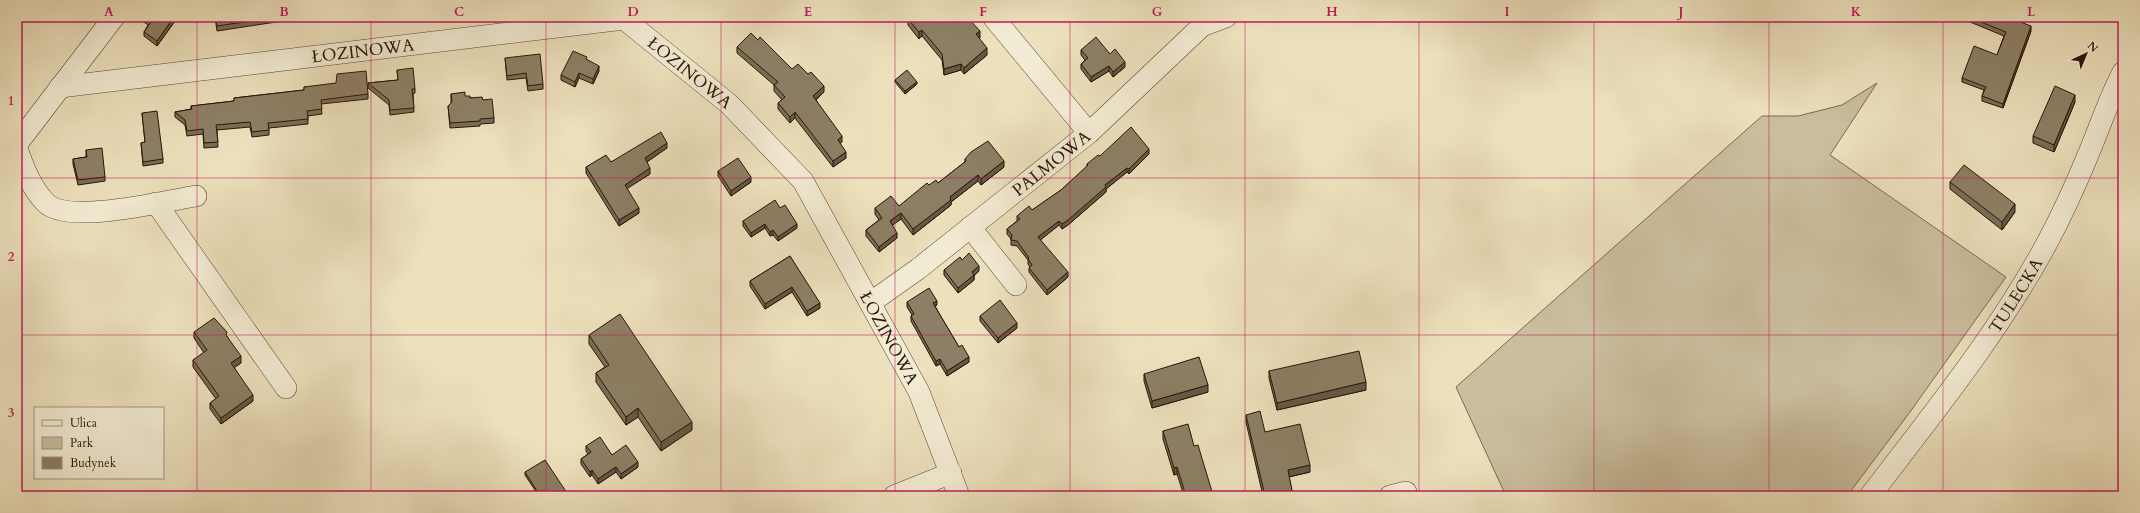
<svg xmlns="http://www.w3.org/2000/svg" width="2140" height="513" font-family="Cardo,serif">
<rect width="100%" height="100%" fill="#ede1bd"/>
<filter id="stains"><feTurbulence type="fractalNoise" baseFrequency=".005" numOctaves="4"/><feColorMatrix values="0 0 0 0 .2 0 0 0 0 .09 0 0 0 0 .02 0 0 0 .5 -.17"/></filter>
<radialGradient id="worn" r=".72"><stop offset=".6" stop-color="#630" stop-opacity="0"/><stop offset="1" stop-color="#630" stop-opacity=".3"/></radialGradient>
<path fill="#cbbe9e" stroke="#786a52" d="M1877,83L1830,155L2006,277L1910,412L1847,496H1506L1456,387L1762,116H1798L1842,105Z"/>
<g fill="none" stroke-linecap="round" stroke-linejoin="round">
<g stroke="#584833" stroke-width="22">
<g id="minor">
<path d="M993,17L1089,133"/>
<path id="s1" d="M60,87L624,19L729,104L803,181L919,392L959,496"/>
<path d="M17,144L114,17"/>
<path d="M17,149C24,168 31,188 46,203C68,225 165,201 196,196"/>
<path d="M156,203L286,388"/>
<path d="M970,227L1016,285"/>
<path id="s2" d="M870,303L918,269L1089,133L1202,26L1226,17"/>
<path d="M894,496L951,473"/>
<path d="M1390,496L1406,492"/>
<path id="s3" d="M1870,496C1934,412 1998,334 2048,241C2063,213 2076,184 2088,155C2100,127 2109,98 2123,72"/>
</g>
</g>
<use href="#minor" stroke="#f3ecd4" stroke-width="21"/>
</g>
<g fill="#796d57" stroke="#261505">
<path d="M140,17H178L157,46L144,36V32L148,25L140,19Z"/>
<path d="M215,17H298H296V19L217,31Z"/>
<path d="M906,17H967L980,38H979L987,55L964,74L961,70L944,75L942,60L922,36L919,39L908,25V20Z"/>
<path d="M1958,17H2007L2031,31L2003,108L1982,101V96L1984,90L1962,82V78L1997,55L2004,36Z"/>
<path d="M758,40L792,69L824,92L816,100L842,142L840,144L846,158L833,167L795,118L790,123L778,109V103L782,100L774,91V85L737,53V47Z"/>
<path d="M1081,50L1110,54L1125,67L1113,77L1109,71L1091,82L1081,69V64L1085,60L1081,55Z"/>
<path d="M505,58L543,84V89L528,91L526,78L507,80Z"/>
<path d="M587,60L599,71L593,84L579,78L575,87L561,80V75Z"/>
<path d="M397,70L415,89V93L413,94L414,112L390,115L389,105L368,88V83L398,80Z"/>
<path d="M895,80L917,84L905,94L895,82Z"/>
<path d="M304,87L368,94V99L321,104L322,114L308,116V124L269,128V135L252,137L250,127L217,130L218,147L204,148L203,134L187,136L185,125L175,117V112L191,109V106L234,101V98L304,90Z"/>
<path d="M451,94L483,100L494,118V123L480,124V126L450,128L448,106L451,103Z"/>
<path d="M2075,102L2054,152L2033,143V136Z"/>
<path d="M142,113L163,159V163L143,166L141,143L145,142Z"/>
<path d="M667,148L647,162L650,174L627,188L639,213L619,226L586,173V167L611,162Z"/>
<path d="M86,150L105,177V181L78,185L73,164V159L86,157Z"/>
<path d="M1149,154L1129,174L1127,172L1106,189V192L1068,225L1062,229L1059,225L1040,240L1068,277L1047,295L1029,272V268L1030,267L1028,264V260L1017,246L1011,245V239L1007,234V229L1017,221V216L1032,210L1061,190L1087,167V164L1100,156Z"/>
<path d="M965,159L1004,167L981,185L978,181L951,202V205L913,235L901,219L892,225L897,238L879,252L866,236V230L879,220L875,214V208L899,206L938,183L965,162Z"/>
<path d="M718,171L751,182L731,196L718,176Z"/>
<path d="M1950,182L2015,212L2002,230L1950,189Z"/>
<path d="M780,208L797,228L778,241L773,235L770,236L765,228L751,237L743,226V221Z"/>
<path d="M790,256L820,308L807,316L792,292L765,309L750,286V281Z"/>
<path d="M962,260L979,271L974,276V280L958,293L944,275V270Z"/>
<path d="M907,302L937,305L935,306L940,315L959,347L969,362L947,376L940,364L936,366L911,321V316L912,315L907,307Z"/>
<path d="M980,316L1017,328L998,343L980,321Z"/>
<path d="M194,332L227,336L241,363L234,367L253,401L221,424L210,409V403L216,399L193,367V360L204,353L194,338Z"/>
<path d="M589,335L692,430L661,451L638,417L626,425L596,382V373L605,367L589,344Z"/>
<path d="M1269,371L1366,390L1277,410L1269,378Z"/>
<path d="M1144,374L1208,392L1152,408L1144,381Z"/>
<path d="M1246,415L1310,472L1289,477L1293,496H1263L1246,422Z"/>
<path d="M1163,431L1194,446L1213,496H1184L1177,474L1174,475L1163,439Z"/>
<path d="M586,446L612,455L638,467L621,479L616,472L598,484L592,475L590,477L581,464V459L588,454L586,451Z"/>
<path d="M525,472L569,496H539L525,475Z"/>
</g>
<g fill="#635947" stroke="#261505">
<path d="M174,17H178L157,46V41Z"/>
<path d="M2031,26V31L2003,108V104Z"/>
<path d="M922,30V36L919,39V32Z"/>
<path d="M980,31V38L976,41V34Z"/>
<path d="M987,48V55L964,74V68Z"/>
<path d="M1125,62V67L1113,77V72Z"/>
<path d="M961,64V70L944,75V69Z"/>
<path d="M599,66V71L593,84V79Z"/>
<path d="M1109,66V71L1091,82V77Z"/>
<path d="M579,73V78L575,87V82Z"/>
<path d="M917,82V84L905,94V91Z"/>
<path d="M824,86V92L813,102V96Z"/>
<path d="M2075,95V102L2054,152V145Z"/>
<path d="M795,112V118L790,123V117Z"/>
<path d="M842,136V142L838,146V140Z"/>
<path d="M667,143V148L645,163V158Z"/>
<path d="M1149,149V154L1129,174V169Z"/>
<path d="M846,152V158L833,167V161Z"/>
<path d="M1004,161V167L981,185V179Z"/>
<path d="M650,168V174L625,190V185Z"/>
<path d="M1127,168V172L1106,189V192L1068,225L1062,229V224L1105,185Z"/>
<path d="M978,175V181L951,202V205L913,235V229L950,197Z"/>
<path d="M751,177V182L731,196V191Z"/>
<path d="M2015,204V212L2002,230V222Z"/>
<path d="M639,208V213L619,226V220Z"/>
<path d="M901,213V219L890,227V221Z"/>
<path d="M1059,221V225L1038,242V237Z"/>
<path d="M765,224V228L751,237V233Z"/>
<path d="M797,224V228L778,241V237Z"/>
<path d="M773,230V235L770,236V232Z"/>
<path d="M897,233V238L879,252V247Z"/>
<path d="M979,266V271L974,276V280L958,293V288L972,272Z"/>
<path d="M1068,272V277L1047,295V290Z"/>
<path d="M792,287V292L765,309V304Z"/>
<path d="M937,301V305L933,307V303Z"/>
<path d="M820,303V308L807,316V311Z"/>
<path d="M1017,323V328L998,343V338Z"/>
<path d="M241,356V363L231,370V363Z"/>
<path d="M969,357V362L947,376V371Z"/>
<path d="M940,359V364L936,366V361Z"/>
<path d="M1366,382V390L1277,410V403Z"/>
<path d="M1208,385V392L1152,408V401Z"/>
<path d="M253,395V401L221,424V418Z"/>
<path d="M638,408V417L626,425V417Z"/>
<path d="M692,422V430L661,451V442Z"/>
<path d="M638,462V467L621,479V474Z"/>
<path d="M1310,465V472L1288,477V470Z"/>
<path d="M616,467V472L598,484V479Z"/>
<path d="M1177,467V474L1174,475V468Z"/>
<path d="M592,470V475L590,477V472Z"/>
</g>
<g fill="#8d7f65" stroke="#261505">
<path d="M144,17H174L157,41L144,32L151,22Z"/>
<path d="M215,17H278L217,26Z"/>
<path d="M910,17H967L980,31L976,34L987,48L964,68L961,64L944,69L942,54L922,30L919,32L908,19Z"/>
<path d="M1968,17H2007L2031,26L2003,104L1982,96L1986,87L1962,78L1974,46L1997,55L2006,32Z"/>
<path d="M751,33L758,40L760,37L792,69L798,64L808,74L811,72L824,86L813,96L842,136L838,140L846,152L833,161L795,112L790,117L778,103L785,97L774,85L778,82L737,47Z"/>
<path d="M1096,37L1110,54L1115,49L1125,62L1113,72L1109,66L1091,77L1081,64L1088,58L1081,50Z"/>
<path d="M573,51L587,57L586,59L599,66L593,79L579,73L575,82L561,75Z"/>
<path d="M540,54L543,84L528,86L526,73L507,76L505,58Z"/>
<path d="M413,68L415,89H412L414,108L390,110L389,100L368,83L398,80L397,70Z"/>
<path d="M907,70L917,82L905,91L895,80Z"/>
<path d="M366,71L368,94L321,100L322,109L307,111L308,119L268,123L269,130L252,132L250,122L216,125L218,142L204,143L203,129L187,131L185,120L175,112L192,109L191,106L234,101V98L304,90V87L336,83L337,74Z"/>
<path d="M2055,86L2075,95L2054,145L2033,136Z"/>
<path d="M465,92V96H470V98L482,97L483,100L492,99L494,118L480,119V121L450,123L448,106L452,102L451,94Z"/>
<path d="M157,111L163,159L143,162L141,143L145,142L142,113Z"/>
<path d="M1131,127L1149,149L1129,169L1127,168L1105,185L1106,187L1068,220L1062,224L1059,221L1038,237L1068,272L1047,290L1029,268L1032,265L1028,259L1029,258L1017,241L1011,240L1012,235L1007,229L1020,219L1017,216L1029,206L1032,210L1061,190L1088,165L1087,164L1098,155L1100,156Z"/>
<path d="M661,132L667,143L645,158L650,168L625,185L639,208L619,220L586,167L606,155L611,162Z"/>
<path d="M988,141L1004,161L981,179L978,175L950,197L951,200L913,229L901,213L890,221L897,233L879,247L866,230L882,218L875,208L891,196L899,206L927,183L929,185L936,180L938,183L966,161L965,159L971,152Z"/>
<path d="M102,148L105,177L78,180L73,159L87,157L86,150Z"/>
<path d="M738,158L751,177L731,191L718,171Z"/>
<path d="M1964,165L2015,204L2002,222L1950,182Z"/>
<path d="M775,200L780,208L785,205L797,224L778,237L773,230L770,232L765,224L751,233L743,221Z"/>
<path d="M969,253L979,266L972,272L974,275L958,288L944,270L960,257L962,260Z"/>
<path d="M790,256L820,303L807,311L792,287L765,304L750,281Z"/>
<path d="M929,288L937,301L933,303L940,315L959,347L962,345L969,357L947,371L940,359L936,361L929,349L911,316L914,314L907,302Z"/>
<path d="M1000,300L1017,323L998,338L980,316Z"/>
<path d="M620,314L692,422L661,442L638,408L626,417L596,373L609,365L589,335Z"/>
<path d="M214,318L227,332L226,335L241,356L231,363L253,395L221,418L210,403L219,396L193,360L207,350L194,332Z"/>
<path d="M1359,351L1366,382L1277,403L1269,371Z"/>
<path d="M1199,357L1208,385L1152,401L1144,374Z"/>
<path d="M1260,411L1265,432L1300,424L1310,465L1288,470L1293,496H1265L1246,415Z"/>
<path d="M1188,424L1194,446L1198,445L1213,495L1211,496H1186L1177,467L1174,468L1163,431Z"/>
<path d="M600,437L612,455L626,445L638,462L621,474L616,467L598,479L592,470L590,472L581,459L591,452L586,446Z"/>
<path d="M545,460L569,496H540L525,472Z"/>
</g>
<path fill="none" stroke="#c2185b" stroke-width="1" stroke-opacity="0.55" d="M197,17V496M371,17V496M546,17V496M721,17V496M895,17V496M1070,17V496M1245,17V496M1419,17V496M1594,17V496M1769,17V496M1943,17V496M17,178H2123M17,335H2123"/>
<g text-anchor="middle" stroke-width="4" stroke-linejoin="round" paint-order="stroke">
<g font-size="17" fill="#261505" stroke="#f3ecd4">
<text dy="6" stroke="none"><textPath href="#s1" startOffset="305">ŁOZINOWA</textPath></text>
<text dy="6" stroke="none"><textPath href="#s1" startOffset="653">ŁOZINOWA</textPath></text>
<text dy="6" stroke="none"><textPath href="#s2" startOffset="229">PALMOWA</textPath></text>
<text dy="6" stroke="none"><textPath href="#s3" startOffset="248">TULECKA</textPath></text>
<text dy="6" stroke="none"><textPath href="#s1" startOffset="989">ŁOZINOWA</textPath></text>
</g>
</g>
<rect width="2140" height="513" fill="none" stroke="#ede1bd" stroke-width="44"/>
<rect x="34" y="407" width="130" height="72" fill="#f3ecd4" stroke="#a19681"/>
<rect x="42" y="420" width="20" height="6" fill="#f3ecd4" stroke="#a19681"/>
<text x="70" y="427" font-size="12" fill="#261505">Ulica</text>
<rect x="42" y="437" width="20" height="12" fill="#cbbe9e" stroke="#a19681"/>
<text x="70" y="447" font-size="12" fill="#261505">Park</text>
<rect x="42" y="457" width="20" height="12" fill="#8d7f65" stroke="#a19681"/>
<text x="70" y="467" font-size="12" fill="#261505">Budynek</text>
<g transform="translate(2086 54) rotate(44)" stroke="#f3ecd4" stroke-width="3" paint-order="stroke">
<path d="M0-3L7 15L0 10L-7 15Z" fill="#261505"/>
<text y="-6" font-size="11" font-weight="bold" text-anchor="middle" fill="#261505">N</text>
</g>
<rect x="22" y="22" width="2096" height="469" fill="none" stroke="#c2185b" stroke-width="1.5"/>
<g font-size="13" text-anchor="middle" font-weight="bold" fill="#c2185b">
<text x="109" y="16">A</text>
<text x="284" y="16">B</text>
<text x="459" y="16">C</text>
<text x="633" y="16">D</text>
<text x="808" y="16">E</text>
<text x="983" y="16">F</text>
<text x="1157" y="16">G</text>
<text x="1332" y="16">H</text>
<text x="1507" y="16">I</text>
<text x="1681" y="16">J</text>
<text x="1856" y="16">K</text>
<text x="2031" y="16">L</text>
<text x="11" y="105">1</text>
<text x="11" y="261">2</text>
<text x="11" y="417">3</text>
</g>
<rect width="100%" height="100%" filter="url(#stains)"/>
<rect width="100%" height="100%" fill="url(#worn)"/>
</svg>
